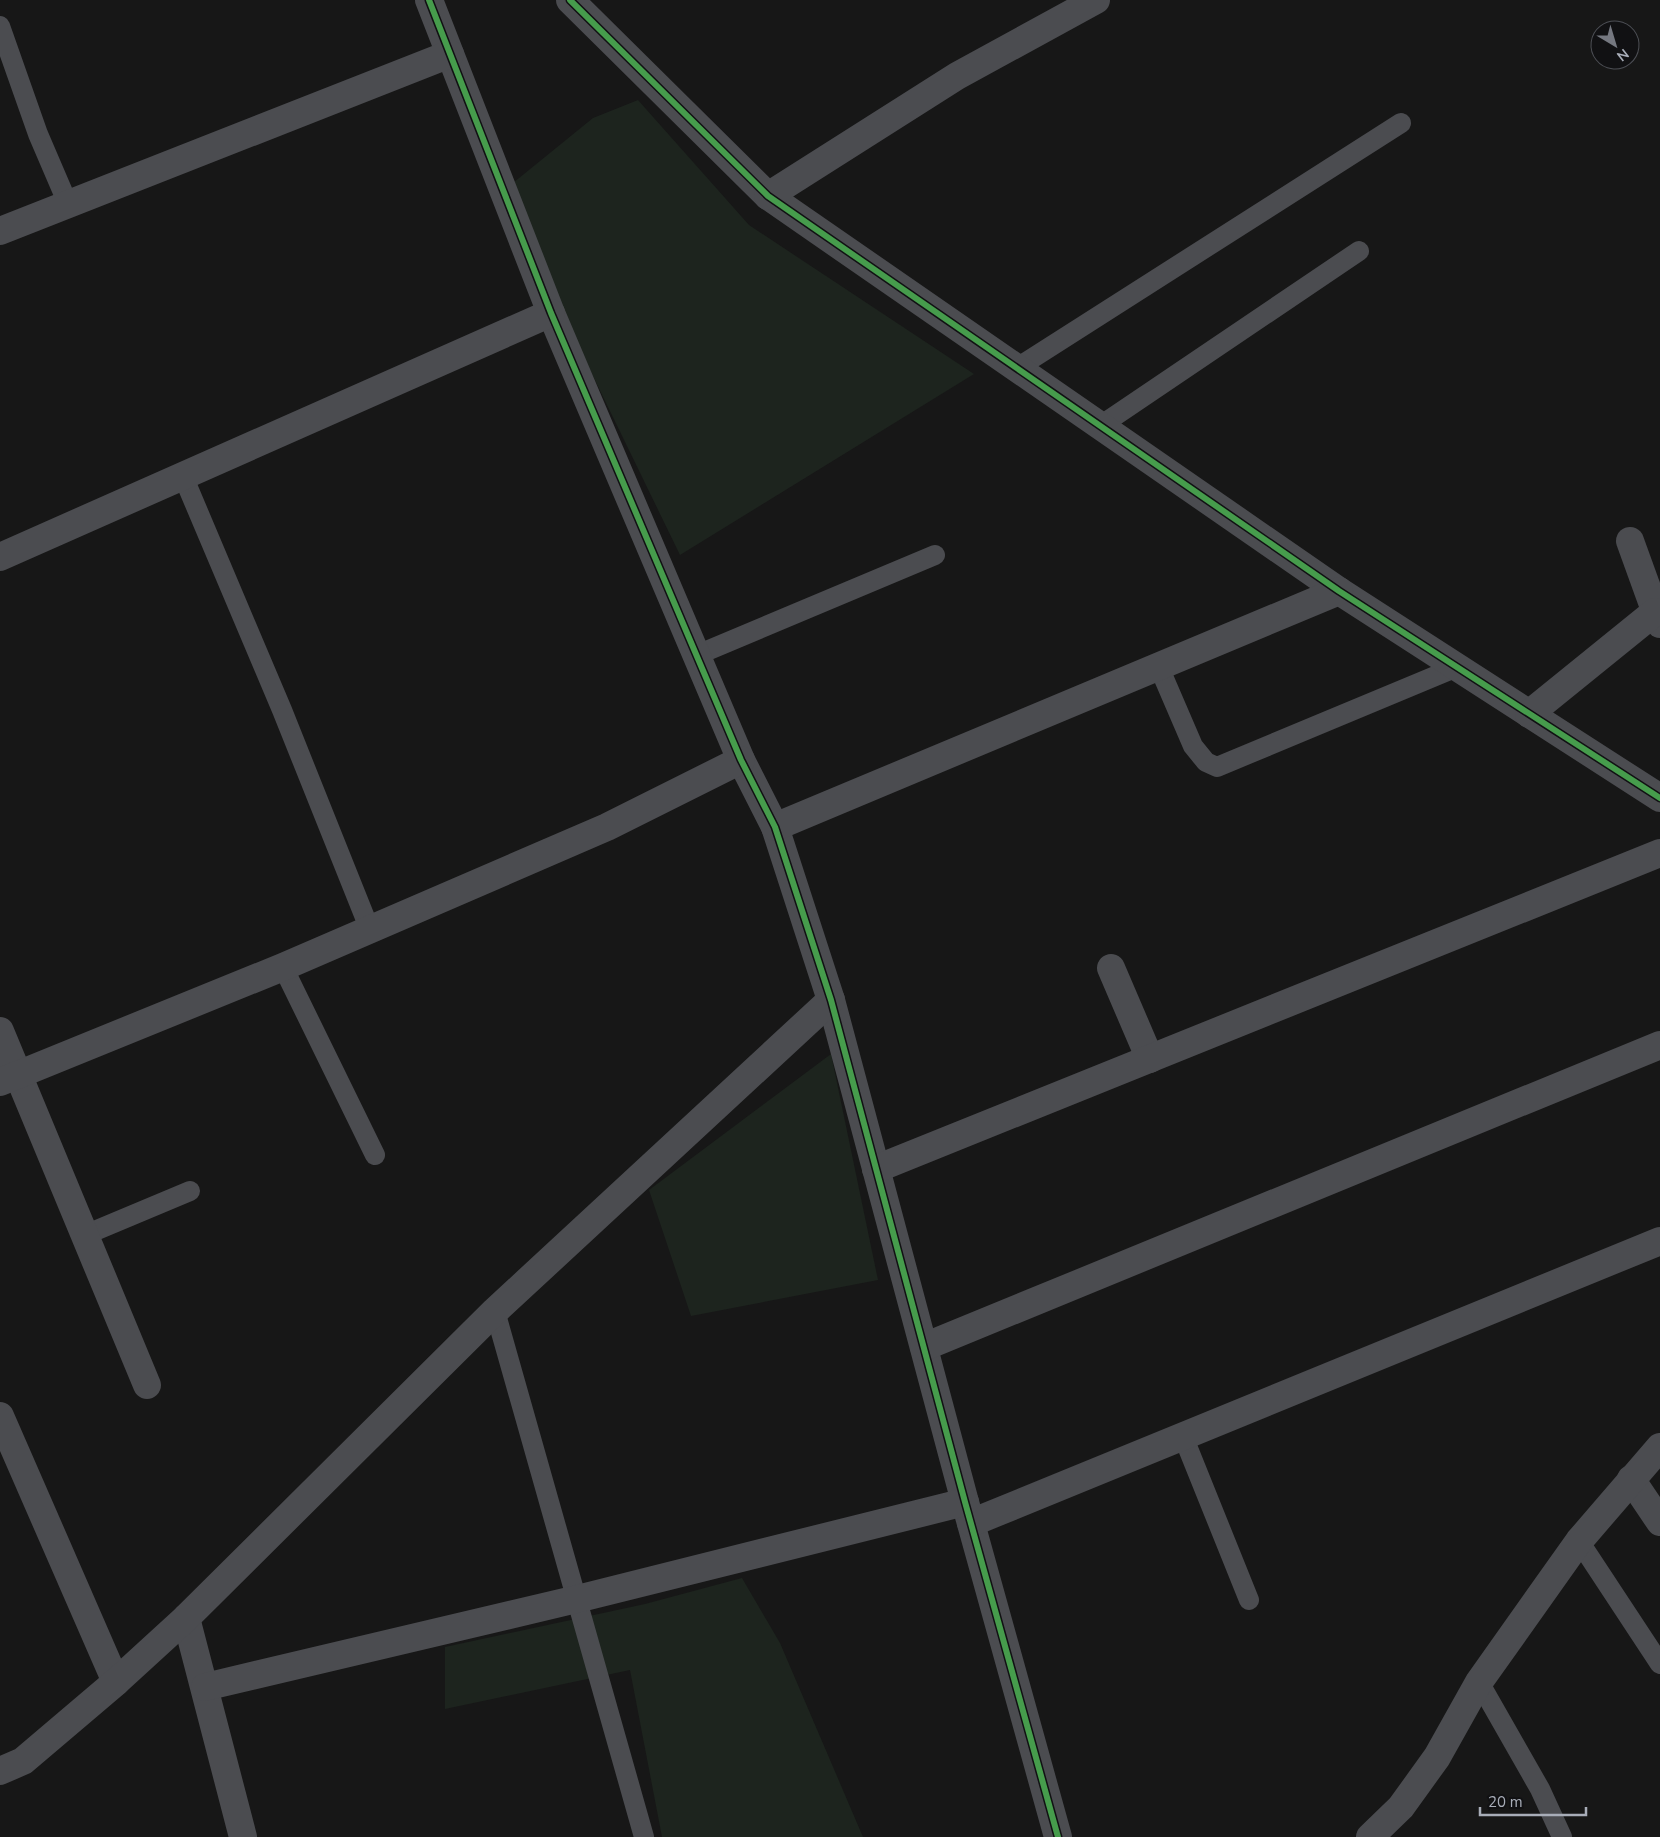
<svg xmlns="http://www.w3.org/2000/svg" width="1660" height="1837" font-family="'Nunito Sans',sans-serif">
<rect width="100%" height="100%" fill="#171717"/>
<g fill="#1d241e">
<path d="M638,100L749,225L974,374L680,555L503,191L593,118Z"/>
<path d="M831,1054L878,1280L691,1316L649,1190Z"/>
<path d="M742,1578L780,1643L863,1837H662L630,1670L445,1709V1647L645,1604Z"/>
</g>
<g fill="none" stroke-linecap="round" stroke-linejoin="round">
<g stroke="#4b4c50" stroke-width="20">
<path d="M0,26L38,134L68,204"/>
<path d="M1017,368L1401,123"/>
<path d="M1100,426L1359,251"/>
<path d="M183,476L282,710L370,930"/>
<path d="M697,655L935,555"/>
<path d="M1159,667L1193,746L1206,762L1217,767L1457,667"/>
<path d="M283,967L375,1155"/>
<path d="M85,1235L190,1191"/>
<path d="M495,1311L644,1837"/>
<path d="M1183,1436L1249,1600"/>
<path d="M1579,1541L1660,1664"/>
<path d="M1479,1682L1540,1789L1562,1837"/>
</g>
<g stroke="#4b4c50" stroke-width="28">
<path d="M429,0L551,313L741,760L775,827L831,1000L965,1502L1058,1837"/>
<path d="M570,0L768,196L1339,591L1660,798"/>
<path d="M768,196L957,76L1096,0"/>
<path d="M0,231L450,54"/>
<path d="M1630,541L1660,624"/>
<path d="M0,557L551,313"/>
<path d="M1529,714L1655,612"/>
<path d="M775,827L1339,591"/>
<path d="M1111,968L1150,1059"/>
<path d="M0,1031L147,1385"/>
<path d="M0,1082L283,967L607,827L741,760"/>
<path d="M876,1169L1660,853"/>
<path d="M924,1347L1660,1045"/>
<path d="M0,1416L116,1682"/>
<path d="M1631,1479L1660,1522"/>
<path d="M971,1523L1660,1241"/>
<path d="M186,1618L243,1837"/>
<path d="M205,1687L577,1599L965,1502"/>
<path d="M0,1771L23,1761L116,1682L186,1618L495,1311L831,1000"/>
<path d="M1370,1837L1401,1807L1437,1757L1479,1682L1579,1541L1660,1447"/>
</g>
<g stroke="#111113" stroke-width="9">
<g id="cycleway">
<path d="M429,0L551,313L741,760L775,827L831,1000L965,1502L1058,1837"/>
<path d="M570,0L768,196L1339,591L1660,798"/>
</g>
</g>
<use href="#cycleway" stroke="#469c4c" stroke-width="6"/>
</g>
<g transform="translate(1615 45) rotate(142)"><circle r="24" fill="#111113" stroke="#4d4f55"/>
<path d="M0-4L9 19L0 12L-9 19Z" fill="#757880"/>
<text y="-8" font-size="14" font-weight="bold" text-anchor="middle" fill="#a8adb8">N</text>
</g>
<path d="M1480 1807v8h106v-8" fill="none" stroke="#a8adb8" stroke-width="2.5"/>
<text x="1488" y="1807" font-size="15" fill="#a8adb8" stroke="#111113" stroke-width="4" paint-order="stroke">20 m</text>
</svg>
